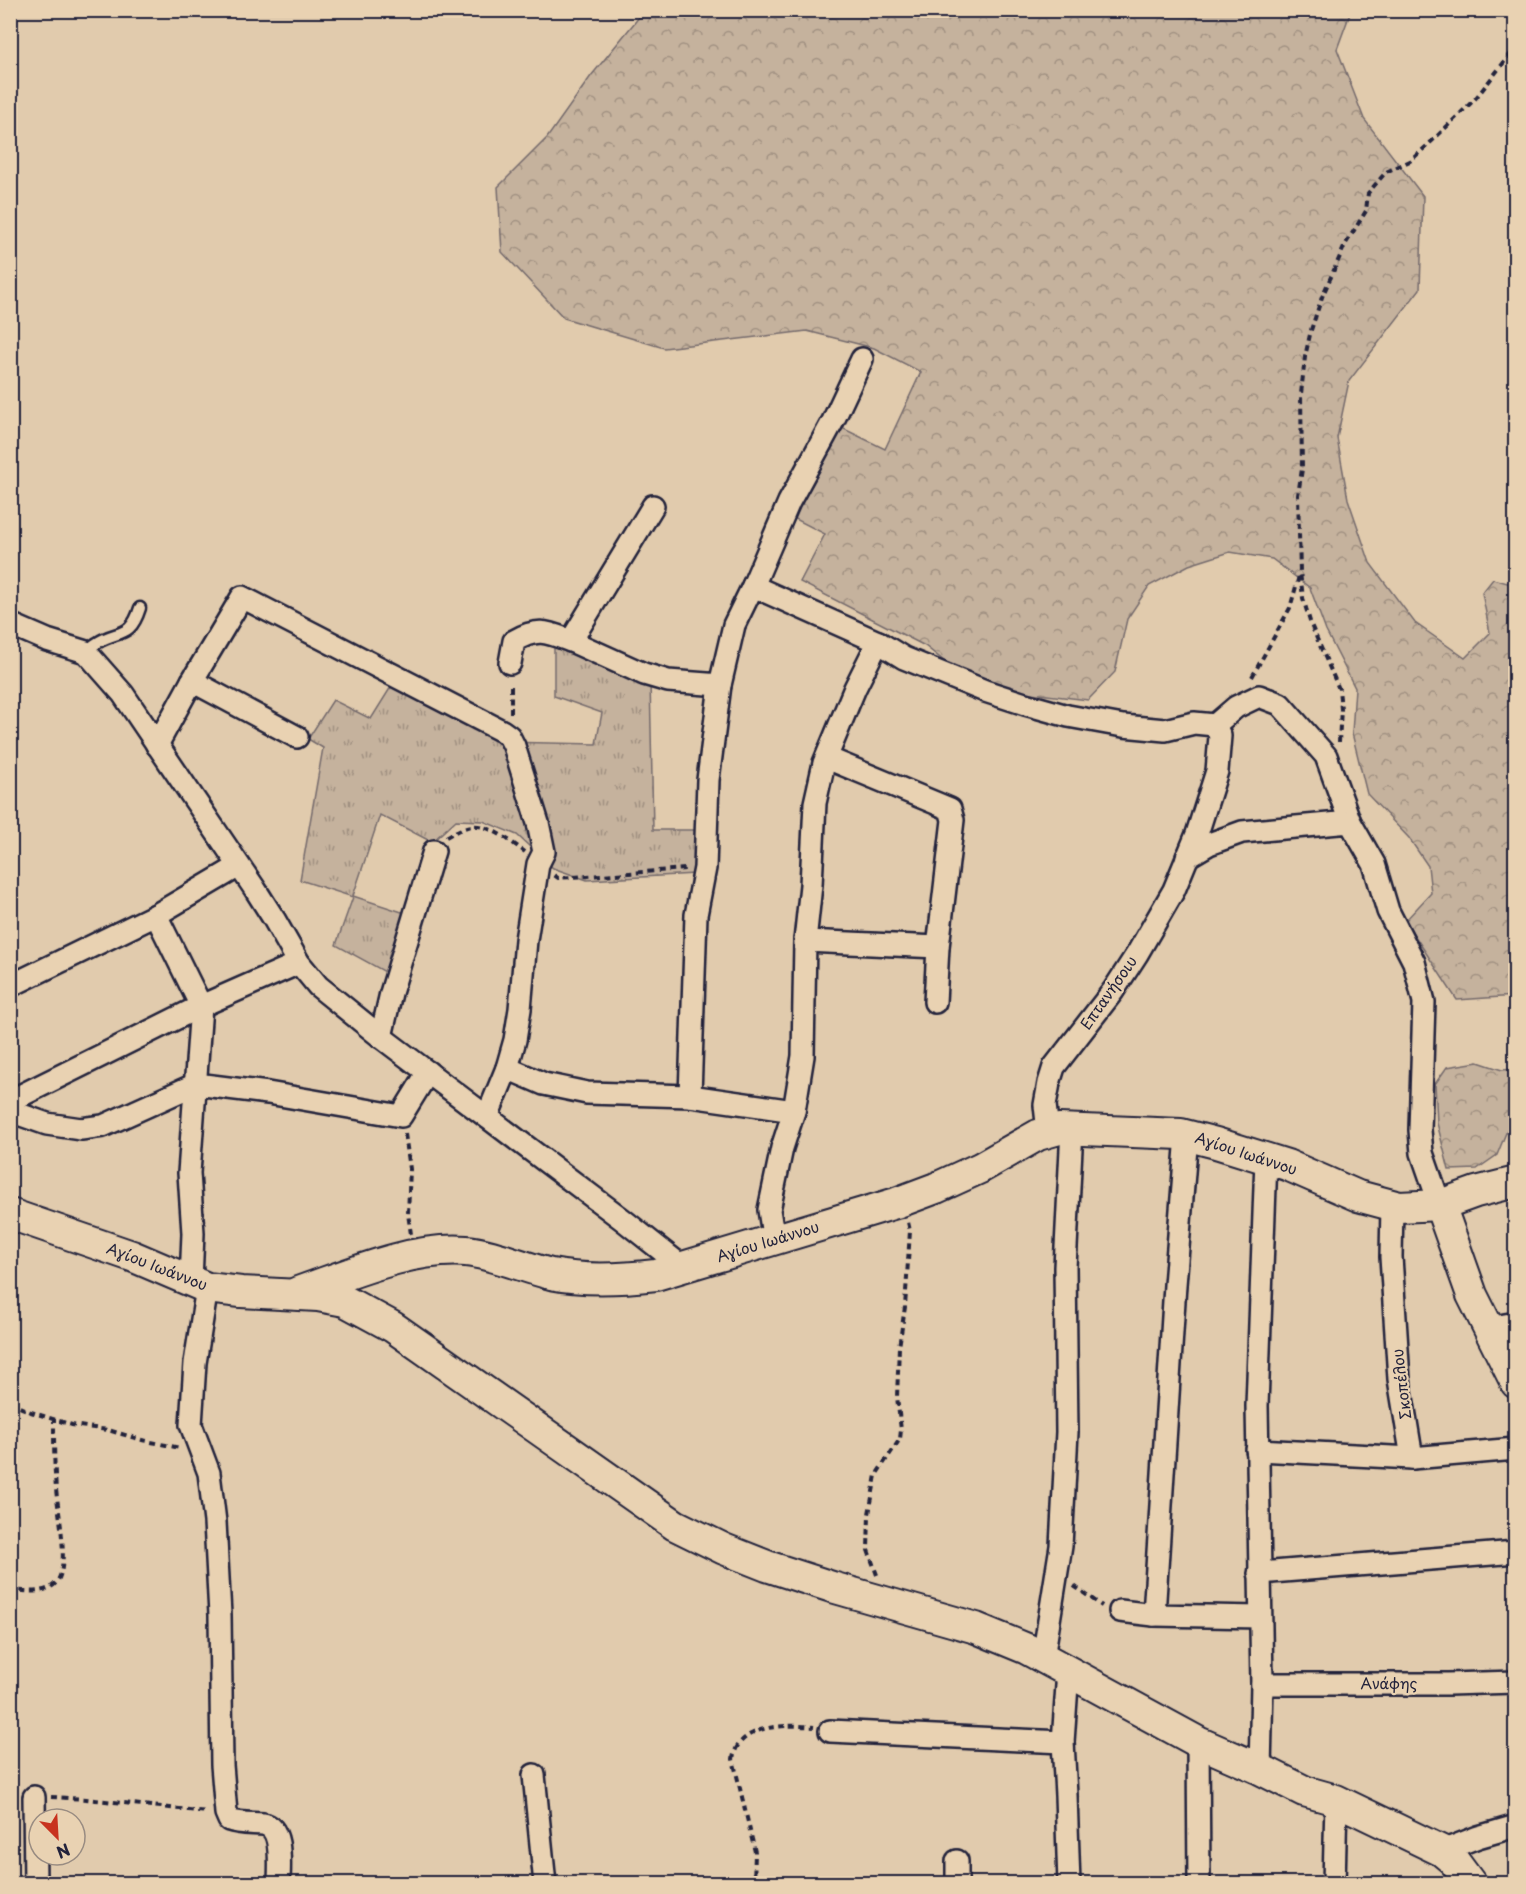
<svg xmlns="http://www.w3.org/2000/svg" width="1526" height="1894" font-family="'Playpen Sans',sans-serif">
<defs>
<pattern id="grass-tufts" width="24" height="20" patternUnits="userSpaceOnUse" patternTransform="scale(1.5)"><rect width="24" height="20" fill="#c5b29d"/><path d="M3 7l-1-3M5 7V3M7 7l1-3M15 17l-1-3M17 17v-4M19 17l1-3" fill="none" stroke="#a09081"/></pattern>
<pattern id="forest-crowns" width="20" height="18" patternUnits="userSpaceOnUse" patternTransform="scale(1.5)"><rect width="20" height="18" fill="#c5b29d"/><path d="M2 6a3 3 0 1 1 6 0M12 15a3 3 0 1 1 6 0" fill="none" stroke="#a09081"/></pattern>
</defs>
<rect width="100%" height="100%" fill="#e1cbad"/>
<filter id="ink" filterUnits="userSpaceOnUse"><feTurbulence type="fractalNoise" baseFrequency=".0167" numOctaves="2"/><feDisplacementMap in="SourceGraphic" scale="12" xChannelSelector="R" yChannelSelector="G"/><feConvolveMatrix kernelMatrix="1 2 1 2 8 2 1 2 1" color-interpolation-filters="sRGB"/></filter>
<g filter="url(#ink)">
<path fill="url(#grass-tufts)" stroke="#746a6c" stroke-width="1.5" d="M554,638L650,679L653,830H701L695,874L587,880L553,868L517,835L483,821L456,820L432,842L380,815L353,896L405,913L387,973L336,945L353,897L300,880L323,748L308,739L333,700L371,719L394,682L499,742L596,744L602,713L554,696Z"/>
<g fill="url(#forest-crowns)" stroke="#746a6c" stroke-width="1.5">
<path d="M644,11H1351L1337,49L1364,119L1423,196L1420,289L1349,381L1337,438L1348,499L1370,563L1415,623L1465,658L1490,633L1482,593L1493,579L1515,585V996L1457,1000L1405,921L1431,893L1428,866L1409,838L1367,794L1352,733L1355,688L1326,631L1310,588L1272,559L1230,552L1189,565L1149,586L1127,619L1115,672L1088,700L1014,691L954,669L925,646L800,582L825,534L780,511L834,424L885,449L921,372L874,348L807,331L664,348L564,318L502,252L498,187L547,138L591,76Z"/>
<path d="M1478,1062L1502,1070L1515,1069V1122L1510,1123L1497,1155L1477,1169L1449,1170L1437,1123L1435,1084L1447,1067Z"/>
</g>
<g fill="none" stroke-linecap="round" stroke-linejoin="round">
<g stroke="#22223b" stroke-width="15">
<path id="lane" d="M86,652C90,649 93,645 97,643C118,629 130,640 140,608"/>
</g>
<g stroke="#22223b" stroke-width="26">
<g id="street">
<path d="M653,506L571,641L644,674L668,681L720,685"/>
<path d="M753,586L878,642L904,658L985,691L1025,704L1068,716L1123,726L1165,730L1194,723L1215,725L1220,736L1217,771L1197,834L1174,890L1137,954L1113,991L1054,1067L1049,1083L1045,1105L1048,1132"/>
<path d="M10,624L47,640L86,652L123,694L255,889L274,919L299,963L318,986L381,1037L622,1219L684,1268"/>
<path d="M510,663L514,641C538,627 547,632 571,641"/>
<path d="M1215,725L1236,707L1259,696L1280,704L1326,756L1350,822"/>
<path d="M297,737L192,681L242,597L502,731L509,736L514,746L538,823L544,852L538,864L526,940L520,1009L515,1040L507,1068L487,1117"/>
<path d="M157,745L192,681"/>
<path d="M827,758L950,809L953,820L938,947L935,1002"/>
<path d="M1187,857L1209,844L1242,832L1350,822L1374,864L1388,911L1414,962L1424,1002L1420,1130L1422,1153L1440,1205"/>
<path d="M156,915L201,1006L189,1173L193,1233L191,1281"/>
<path d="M805,941L938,947"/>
<path d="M10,986L156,915L239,866"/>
<path d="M381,1037L391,993L434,851"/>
<path d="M507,1068L544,1084L587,1093L690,1096L794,1111"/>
<path d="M690,1096L696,915L705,868L708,780L720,685L734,625L753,586L789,502L833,421L862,359"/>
<path d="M10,1103L22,1095L201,1006L299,963"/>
<path d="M10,1111L47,1124L81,1129L103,1126L196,1084L268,1093L401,1116L428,1072"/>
<path d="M1187,1135L1175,1285L1154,1615L1260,1617"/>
<path d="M1392,1205L1391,1257L1399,1379L1412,1458L1516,1449"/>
<path d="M774,1241L769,1210L782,1148L794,1111L803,1056L805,941L811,885L815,803L824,763L855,688L878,642"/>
<path d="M207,1288L195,1363L191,1425L209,1473L215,1522L220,1615L222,1765L226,1813L229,1820C240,1824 251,1823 263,1824C284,1827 279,1867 279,1884"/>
<path d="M1488,1328L1516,1323"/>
<path d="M1257,1450L1412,1458"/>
<path d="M1259,1573L1516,1552"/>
<path d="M1120,1611L1154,1615"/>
<path d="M1043,1658L1061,1546L1067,1432L1065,1267L1072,1129"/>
<path d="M1068,1671L1063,1742L1066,1795L1069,1884"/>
<path d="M1262,1684H1448L1516,1682"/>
<path d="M830,1731L1063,1742"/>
<path d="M1198,1742L1199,1884"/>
<path d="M1260,1769L1262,1684L1257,1406L1266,1159"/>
<path d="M534,1775L545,1884"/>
<path d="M34,1797L35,1884"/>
<path d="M1442,1851L1478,1837L1516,1826"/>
<path d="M957,1861V1884"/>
<path d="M1334,1884L1336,1800"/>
</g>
</g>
<g stroke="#22223b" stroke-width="34">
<g id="secondary">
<path d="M1440,1205L1472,1295L1516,1383"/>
<path d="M10,1214L132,1256L207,1288L241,1292L318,1296L345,1301L393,1327L675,1525L724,1549L767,1566L832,1587L976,1628L1027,1649L1198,1742L1260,1769L1304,1791L1336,1800L1442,1851L1454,1861L1471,1884"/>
<path d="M298,1292C350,1274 410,1247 466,1251C495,1254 522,1267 551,1274C585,1281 621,1279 656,1275L896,1203L936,1188L980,1168L1038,1135L1059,1129L1181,1134L1216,1143L1287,1165L1358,1196L1399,1207L1440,1205L1476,1192L1516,1182"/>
</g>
</g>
<g stroke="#22223b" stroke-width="4" stroke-dasharray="6 4.5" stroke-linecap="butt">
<path d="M1252,677L1290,608L1299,576"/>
<path d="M511,713V682"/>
<path d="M1339,742L1341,709L1339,689L1311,625L1303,598L1300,572L1298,495L1302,469L1301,394L1305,357L1311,330L1322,297L1345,245L1366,211L1368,193L1386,172L1410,161L1429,144L1475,99L1516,47"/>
<path d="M446,837C455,832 463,827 473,826C489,824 513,843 525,852"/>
<path d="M554,875L558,878L686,869"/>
<path d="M405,1134L410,1169L408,1214L411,1234"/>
<path d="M10,1403L31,1412L72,1425L108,1430L142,1440L180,1448"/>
<path d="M877,1575L868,1550L869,1514L876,1475L900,1439L901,1430L897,1397L899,1347L905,1307L910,1231L908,1222"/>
<path d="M1074,1586L1102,1606"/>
<path d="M10,1589C25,1592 49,1595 58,1580C69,1562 58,1511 56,1489C54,1465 54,1442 54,1419"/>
<path d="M51,1797L86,1799L207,1812"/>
<path d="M754,1884L755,1852L733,1759C738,1724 786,1724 814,1727"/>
</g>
<use href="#lane" stroke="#e9d2b2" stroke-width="10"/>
<use href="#street" stroke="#e9d2b2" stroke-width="21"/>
<use href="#secondary" stroke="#e9d2b2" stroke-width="30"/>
</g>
</g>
<g text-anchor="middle" stroke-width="4.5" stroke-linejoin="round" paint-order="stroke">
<g font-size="15" fill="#22223b" stroke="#e9d2b2">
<text transform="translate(1109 993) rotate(-55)" y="5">Επτανήσοιυ</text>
<text transform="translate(1246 1154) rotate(18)" y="5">Αγίου Ιωάννου</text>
<text transform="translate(768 1242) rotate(-17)" y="5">Αγίου Ιωάννου</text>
<text transform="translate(157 1267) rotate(21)" y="5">Αγίου Ιωάννου</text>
<text transform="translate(1402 1384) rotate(-97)" y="5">Σκοπέλου</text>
<text x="1389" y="1689">Ανάφης</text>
</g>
</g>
<rect width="1526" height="1894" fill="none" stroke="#e9d2b2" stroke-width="36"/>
<rect x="18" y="18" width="1490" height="1858" fill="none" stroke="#22223b" stroke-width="2" filter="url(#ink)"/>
<g transform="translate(57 1837) rotate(156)"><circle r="28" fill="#e9d2b2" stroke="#998c82" stroke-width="1.5"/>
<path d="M0-4.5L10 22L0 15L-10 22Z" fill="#c8321e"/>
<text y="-9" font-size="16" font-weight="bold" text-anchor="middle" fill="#22223b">N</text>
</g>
</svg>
